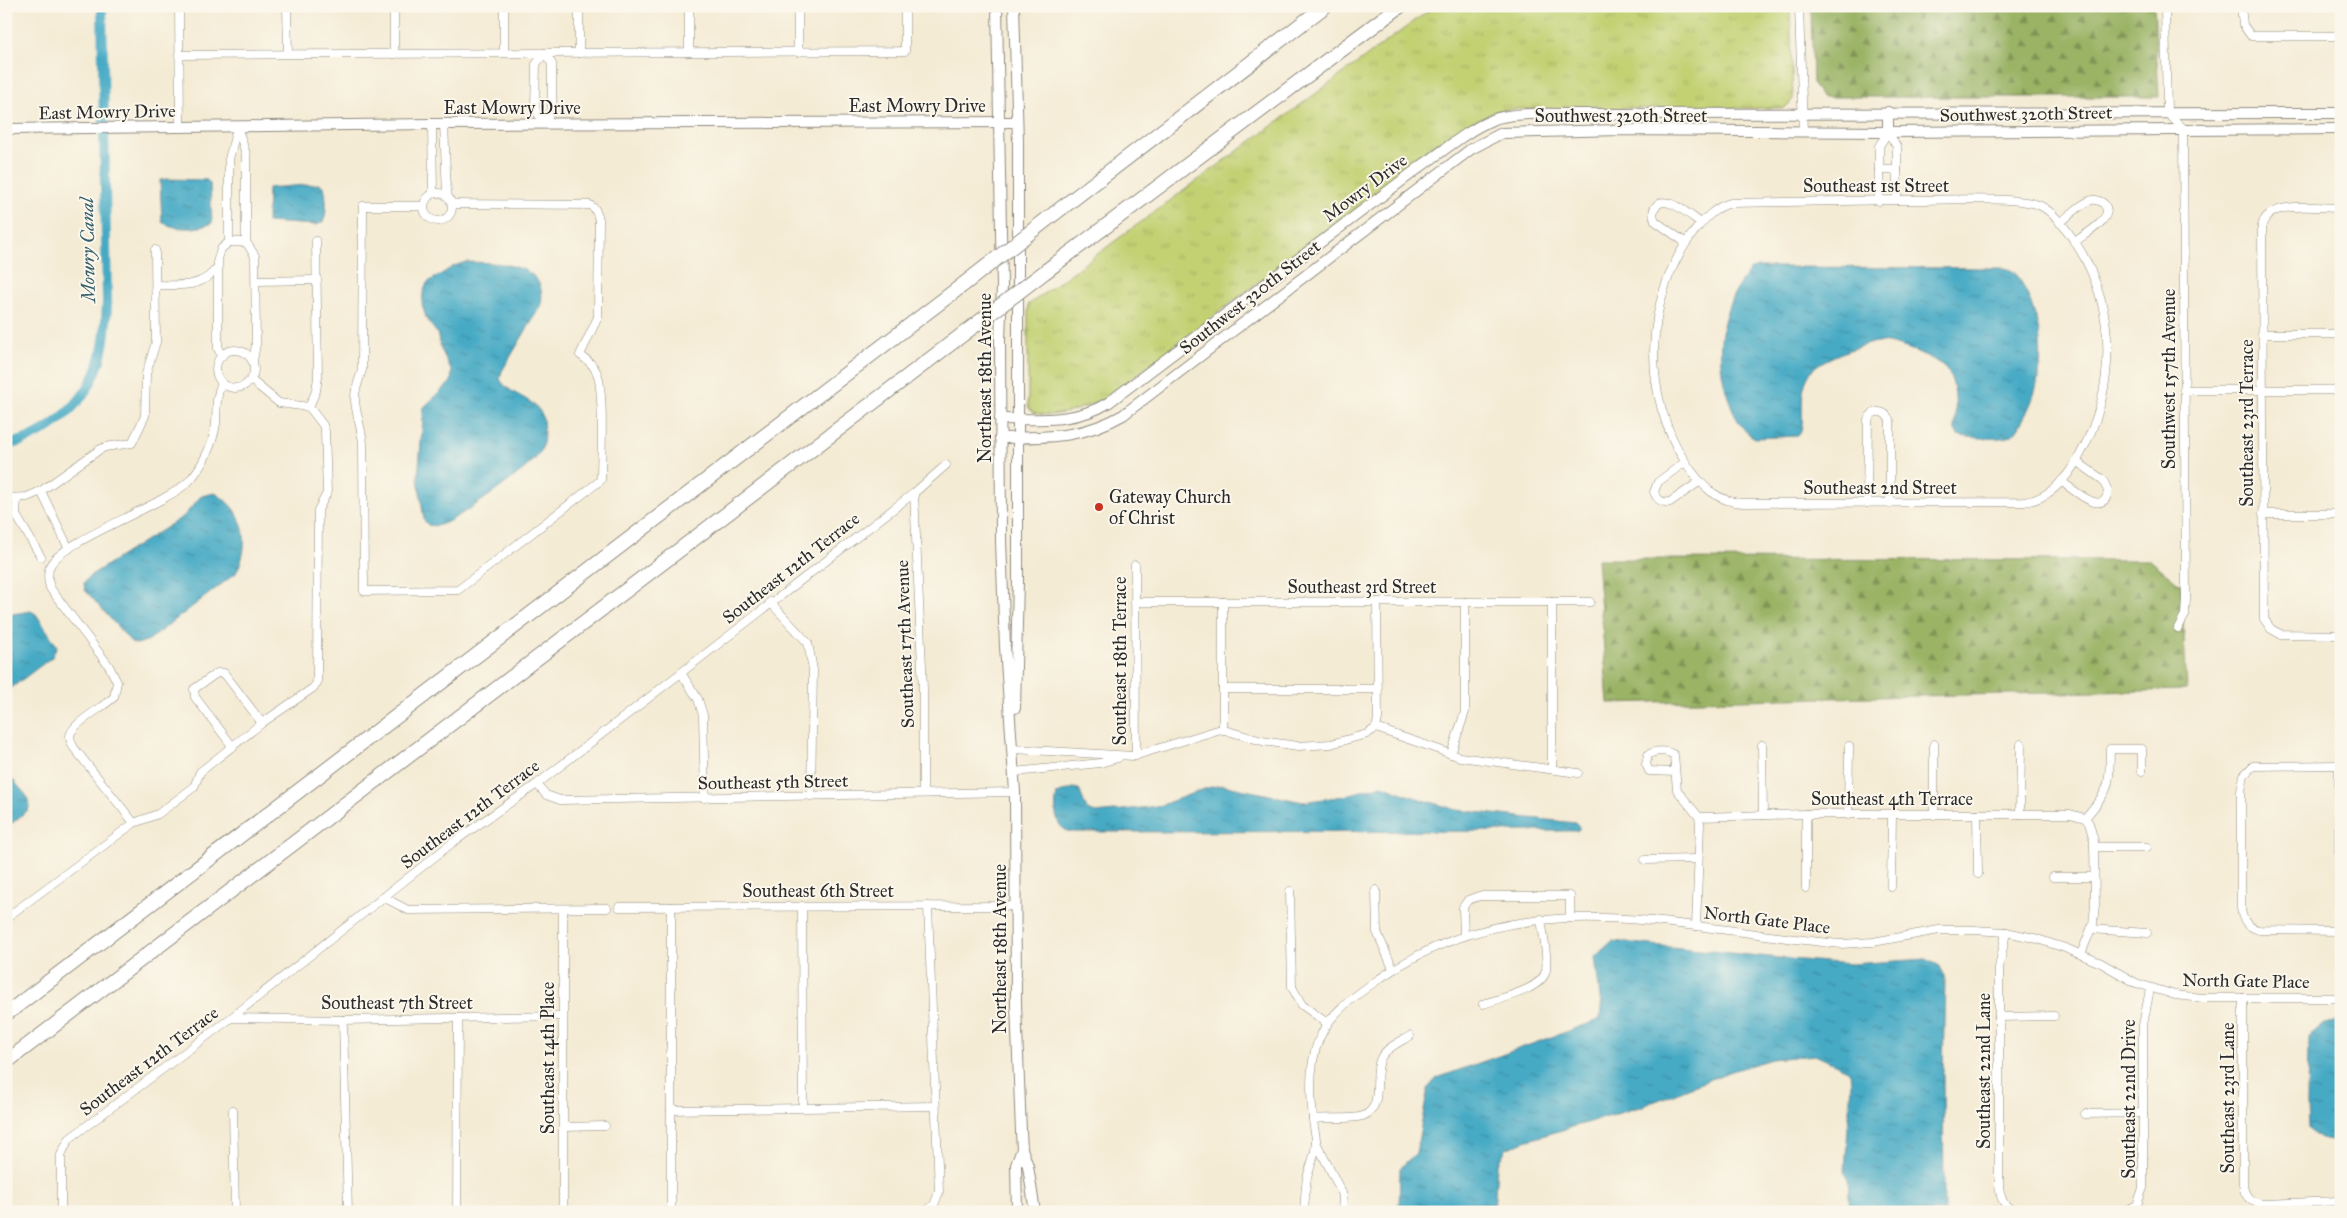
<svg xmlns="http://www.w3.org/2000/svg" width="2347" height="1218" font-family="'IM FELL Great Primer',serif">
<defs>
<pattern id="grass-tufts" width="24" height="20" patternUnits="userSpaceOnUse" patternTransform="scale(1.25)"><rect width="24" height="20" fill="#c3d173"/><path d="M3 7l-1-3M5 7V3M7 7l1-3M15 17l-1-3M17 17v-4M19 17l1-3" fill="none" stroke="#a8b464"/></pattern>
<pattern id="forest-firs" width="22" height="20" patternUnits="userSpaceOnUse" patternTransform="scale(1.25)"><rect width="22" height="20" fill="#9ab365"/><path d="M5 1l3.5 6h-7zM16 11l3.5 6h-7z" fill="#7e9253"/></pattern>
<pattern id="water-ripples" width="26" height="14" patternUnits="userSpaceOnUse" patternTransform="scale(1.25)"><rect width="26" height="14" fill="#46aac5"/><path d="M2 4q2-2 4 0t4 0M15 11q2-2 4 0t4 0" fill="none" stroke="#3b8ba0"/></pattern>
</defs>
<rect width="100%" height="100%" fill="#fbf7ec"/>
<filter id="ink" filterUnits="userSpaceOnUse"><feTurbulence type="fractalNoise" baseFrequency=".02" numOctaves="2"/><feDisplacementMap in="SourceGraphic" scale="10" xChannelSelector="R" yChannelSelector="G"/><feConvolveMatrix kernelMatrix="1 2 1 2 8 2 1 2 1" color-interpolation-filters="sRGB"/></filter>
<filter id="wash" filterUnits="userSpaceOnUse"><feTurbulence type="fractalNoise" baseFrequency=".0096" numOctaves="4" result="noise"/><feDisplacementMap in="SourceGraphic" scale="20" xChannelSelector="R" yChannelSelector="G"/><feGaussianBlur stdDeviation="1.12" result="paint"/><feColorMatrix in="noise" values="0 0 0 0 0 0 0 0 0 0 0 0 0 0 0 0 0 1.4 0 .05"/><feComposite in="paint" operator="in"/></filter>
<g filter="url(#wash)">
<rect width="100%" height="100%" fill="#f4ebd4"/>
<path fill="url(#grass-tufts)" stroke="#777e4f" d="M1435,6H1790L1793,99L1785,108L1517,109L1498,111L1466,125L1107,397C1091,406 1040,426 1028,407V305Z"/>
<g fill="url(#forest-firs)" stroke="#626f48">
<path d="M1811,6H2154L2159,97H1822L1813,85Z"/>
<path d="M1597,559L2150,560L2181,585L2187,690L1608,703Z"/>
</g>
<g fill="url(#water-ripples)" stroke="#386a78">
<path d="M167,179L207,180L210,183L212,223C199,230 173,230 162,222L160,180Z"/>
<path d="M318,184L324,186C326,196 328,212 323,222L316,225L267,222L268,188Z"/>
<path d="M466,262C495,263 549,261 541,305L502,371L500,379C509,397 540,398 543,420C544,430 545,446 539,454C529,469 461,517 443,524C438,526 433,526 428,525L424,520L418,478L424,407L451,382L452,372L441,349L437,333L427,320L422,305L423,293L427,283L454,266Z"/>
<path d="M1758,267L2001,268C2016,268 2020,279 2026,292C2045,332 2046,374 2026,414C2022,421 2018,431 2011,436C2004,440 1966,438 1958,435L1955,430C1955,411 1958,387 1947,370C1939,358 1892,341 1877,342C1863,344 1824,358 1814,368C1793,392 1809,422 1798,436L1755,438C1743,432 1737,420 1732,408C1715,367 1716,320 1741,282C1746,275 1749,269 1758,267Z"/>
<path d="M215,493C245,511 252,542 236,573L149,640L137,644L132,643L85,590L84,583L91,575L184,516L201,496Z"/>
<path d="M31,611L36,614L57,646L52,657L6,692V615Z"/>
<path d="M6,772L26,795L30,805L28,810L6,828Z"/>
<path d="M1222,785L1303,802L1344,796L1382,785L1407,795L1457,810L1575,823L1580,828L1577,831L1074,832C1054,831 1054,809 1057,794L1073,788L1079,789L1087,810L1096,813L1159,806L1207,788Z"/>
<path d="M1612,941L1789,959L1851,964L1926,959L1938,965L1945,978L1943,1069L1944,1212H1850L1848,1179L1845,1171L1851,1084L1850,1071L1815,1055L1771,1059L1726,1073L1643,1106L1525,1141L1506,1149L1497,1165L1494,1212H1399L1400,1168L1416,1153L1428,1088L1437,1078L1599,1020L1602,1013L1595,957Z"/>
<path d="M2341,1021V1142L2324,1140L2308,1128L2307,1105L2308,1037L2324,1024Z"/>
</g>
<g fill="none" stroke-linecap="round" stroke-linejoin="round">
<path stroke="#46aac5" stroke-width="10" d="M6,445C46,437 85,405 98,366C105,345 106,324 107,302L102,6"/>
</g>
</g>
<g filter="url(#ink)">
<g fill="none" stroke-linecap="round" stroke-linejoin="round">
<g stroke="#908b80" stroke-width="9">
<g id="street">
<path d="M179,6L180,128"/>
<path d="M287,6L288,54"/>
<path d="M394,6V54"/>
<path d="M504,6V53"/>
<path d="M579,6V53"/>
<path d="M689,6V52"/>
<path d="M798,6V52"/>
<path d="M1799,6L1803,132"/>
<path d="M2165,6L2167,113L2183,128L2186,599L2185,615L2178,628"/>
<path d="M2241,6L2243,25L2251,36H2341"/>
<path d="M545,53L552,64V109L544,124L535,109L536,64Z"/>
<path d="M179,55L905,51V6"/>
<path d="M432,124L433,193"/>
<path d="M444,124L447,195"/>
<path d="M237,126L246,154V242L255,256L256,344L253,361"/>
<path d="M1879,170H1897"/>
<circle cx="438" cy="207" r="14"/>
<path d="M1897,200C1927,201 2019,195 2041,206C2056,214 2068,231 2077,245C2118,310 2116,389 2080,455C2068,477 2051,499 2024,502L1743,503C1717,502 1702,486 1688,466C1641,397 1643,300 1693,233C1704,220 1714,207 1731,203Z"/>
<path d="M1879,201V146L1888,132L1897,147V200"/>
<path d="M423,206H363L362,370C360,378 355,388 355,397C354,409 362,428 363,444L364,591L458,590L601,480C601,459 605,386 596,371C593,364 586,359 580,355L598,317L599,219L595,209L590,205L452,204"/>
<path d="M2341,208C2319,208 2267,199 2262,226L2264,619L2271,629L2280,634L2341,635"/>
<path d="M2060,223C2069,216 2081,203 2092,200C2096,199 2100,201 2103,203C2118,217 2084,235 2074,242"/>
<path d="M229,242V159L237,128"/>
<path d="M1686,243L1655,221C1653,216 1652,210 1656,206C1666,193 1692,217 1701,223"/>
<path d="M257,281L317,280"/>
<path d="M156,285C179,285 200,289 216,269"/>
<path d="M2262,334H2341"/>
<circle cx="235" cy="369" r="19"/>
<path d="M222,356L218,349V259L221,249L229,242H246"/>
<path d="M2184,390H2341"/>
<path d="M309,407L316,391L318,377L316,241"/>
<path d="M1685,462L1658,482L1654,492C1657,500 1662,503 1670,502L1699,482"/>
<path d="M2061,481C2071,488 2105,519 2108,491L2103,480L2076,461"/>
<path d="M41,491L69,549"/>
<path d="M914,493L923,689V793"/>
<path d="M6,498L27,497L41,491L99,450L105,447L132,443L145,416L146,374L156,342L155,250"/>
<path d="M17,498L16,515L41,557"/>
<path d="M1867,503L1868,420C1873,409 1885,409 1890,421V503"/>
<path d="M2263,514H2341"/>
<path d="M1135,565L1136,756"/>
<path d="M770,602L808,643L813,670L811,796"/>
<path d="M1135,602H1590"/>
<path d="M1223,602V730"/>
<path d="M681,673L698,699L703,715L705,798"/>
<path d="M1223,689H1378"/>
<path d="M1376,728L1460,757L1578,773"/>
<path d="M1376,728L1378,719L1377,602"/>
<path d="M1934,744V815"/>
<path d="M1762,745L1763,815"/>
<path d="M233,747L195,697L194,689L217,673H224L262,723"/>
<path d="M1013,749L1134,756L1221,729L1262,741L1298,746L1331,744L1367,734L1376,728"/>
<path d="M1451,754L1465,712V602"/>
<path d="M2339,765V931"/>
<path d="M2341,765L2253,766L2244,775L2241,791V908C2242,920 2247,927 2259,930L2341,931"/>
<path d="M1552,769V602"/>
<path d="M1015,772L1100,763L1118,758"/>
<path d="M1675,772L1649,771L1646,764L1648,755C1655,750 1667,750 1674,755L1677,790L1699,817L1700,824L1696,926"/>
<path d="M537,784L546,795L560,800L1015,792"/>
<path d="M1977,814L1978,874"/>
<path d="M2020,814L2021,744"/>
<path d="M1848,815L1849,746"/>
<path d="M1699,817L1806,814H2070L2085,818L2089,823L2094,841L2095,905L2093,924L2081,954"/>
<path d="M2085,818C2111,788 2109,788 2110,749H2142V771"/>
<path d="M134,823L74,748C72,743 68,738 71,733C75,722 105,706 114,697L117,682L109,666L50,588C48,581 47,573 50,566C61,541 163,506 188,482C202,468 213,444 216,424C217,410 215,397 222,383"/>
<path d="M2094,847H2147"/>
<path d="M1645,860L1698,859"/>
<path d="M2053,877H2094"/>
<path d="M1891,887L1892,815"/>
<path d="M1806,888V814"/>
<path d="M1376,890L1377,932L1393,969"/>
<path d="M1290,891L1292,987L1302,1005L1327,1023"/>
<path d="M385,898L408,910L607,908"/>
<path d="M802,906L803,1107"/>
<path d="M619,907L1016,906"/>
<path d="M6,918L134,823L158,814L194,787L200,772L262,723L313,688L317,683L318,510L327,493L325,431L323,425L309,407L279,403L251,380"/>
<path d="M2091,929L2147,933"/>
<path d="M2006,932L1999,968V1184C2000,1198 2003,1207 2017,1212"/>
<path d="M1464,936L1463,907L1468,900L1479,896H1570V916"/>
<path d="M2243,998V1184C2244,1197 2251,1203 2264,1204L2341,1201"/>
<path d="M1483,1004C1500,998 1543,990 1546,970C1548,954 1543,935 1541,919"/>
<path d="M1999,1017L2054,1016"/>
<path d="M231,1018L343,1020L562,1016"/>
<path d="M343,1020L348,1212"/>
<path d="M233,1110L235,1212"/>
<path d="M671,1110L934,1106"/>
<path d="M2085,1114L2143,1113"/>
<path d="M1313,1119C1327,1117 1350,1120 1363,1116C1386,1107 1371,1074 1382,1056C1389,1046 1400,1042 1410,1036"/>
<path d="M564,1127L605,1126"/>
<path d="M1316,1142L1343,1195L1342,1212"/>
<path d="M61,1212V1155L69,1139L231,1018L452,843L537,784L914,493L946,465"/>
<path d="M457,1212L458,1018"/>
<path d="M558,1212L563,1206V909"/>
<path d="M671,1212V907"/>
<path d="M925,1212L934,1205L939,1192L928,906"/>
<path d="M1304,1212C1305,1201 1305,1189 1307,1178C1310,1166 1316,1154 1316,1141C1316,1134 1313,1126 1313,1119C1310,1093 1309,1061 1320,1037C1332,1010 1359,993 1382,977C1525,878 1683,930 1841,944L1873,942L1939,930H1974L2006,932L2034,938L2065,948L2101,963L2136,983L2175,995L2203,998H2341"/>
<path d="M2122,1212L2137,1205L2143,1188V1025L2150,989"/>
</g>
</g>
<g stroke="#908b80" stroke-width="12">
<g id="secondary">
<path d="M997,6L1002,286L1000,339L1001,541L1005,646L1015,792L1016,1004L1021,1132L1022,1149L1028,1166L1035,1212"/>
<path d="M1014,6L1018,142V581L1015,708"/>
<path d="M6,129L432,124L1017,122"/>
<path d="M1888,132V112"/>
<path d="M1000,419C1038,419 1075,423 1108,403L1424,164C1446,149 1468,130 1492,120C1510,112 1552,114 1572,114L2341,113"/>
<path d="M1000,438C1047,437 1081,439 1123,415L1471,149L1502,133L1621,130L1888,132L2341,129"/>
<path d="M1017,1212L1016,1165L1022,1149"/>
</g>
</g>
<g stroke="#908b80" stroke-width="16">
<g id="highway">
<path d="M1046,220L1325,6"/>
<path d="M1046,271L1400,6"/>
<path d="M6,1014L964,284"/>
<path d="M6,1062L962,335"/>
</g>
</g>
<use href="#street" stroke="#fff" stroke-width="8"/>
<use href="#secondary" stroke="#fff" stroke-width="10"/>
<use href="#highway" stroke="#fff" stroke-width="14"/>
<g stroke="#908b80" stroke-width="16" stroke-linecap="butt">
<g id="highway-bridge">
<path d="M964,284L1046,220"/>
<path d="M962,335L1046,271"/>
</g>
</g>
<use href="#highway-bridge" stroke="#fff" stroke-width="14"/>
</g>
</g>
<circle fill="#c8321e" stroke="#fbf7ec" stroke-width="2" cx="1099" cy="507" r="5"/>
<g text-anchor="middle" stroke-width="4" stroke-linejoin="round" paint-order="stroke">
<g font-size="18" fill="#2b2b2b" stroke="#fbf7ec">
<text x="917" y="112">East Mowry Drive</text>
<text x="512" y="114">East Mowry Drive</text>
<text transform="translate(107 112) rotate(-1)" y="6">East Mowry Drive</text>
<text transform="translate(2026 114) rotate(-1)" y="6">Southwest 320th Street</text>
<text x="1621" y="122">Southwest 320th Street</text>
<text x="1876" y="192">Southeast 1st Street</text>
<text transform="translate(1365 188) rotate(-37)" y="6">Mowry Drive</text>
<text transform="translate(1250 297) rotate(-38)" y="6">Southwest 320th Street</text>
<text transform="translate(985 378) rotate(-90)" y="6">Northeast 18th Avenue</text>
<text transform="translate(2169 379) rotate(-90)" y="6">Southwest 157th Avenue</text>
<text transform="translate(2247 423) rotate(-90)" y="6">Southeast 23rd Terrace</text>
<text x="1880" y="494">Southeast 2nd Street</text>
<text transform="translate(791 568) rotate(-38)" y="6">Southeast 12th Terrace</text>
<text x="1362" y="593">Southeast 3rd Street</text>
<text transform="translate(905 644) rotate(-92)" y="6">Southeast 17th Avenue</text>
<text transform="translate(1120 661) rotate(-90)" y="6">Southeast 18th Terrace</text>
<text transform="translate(773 782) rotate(-1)" y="6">Southeast 5th Street</text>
<text x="1892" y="805">Southeast 4th Terrace</text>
<text transform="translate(470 814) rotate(-37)" y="6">Southeast 12th Terrace</text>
<text x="818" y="897">Southeast 6th Street</text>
<text transform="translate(1767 920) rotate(7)" y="6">North Gate Place</text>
<text transform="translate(1000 949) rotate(-90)" y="6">Northeast 18th Avenue</text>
<text transform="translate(2246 981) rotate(1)" y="6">North Gate Place</text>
<text x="397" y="1009">Southeast 7th Street</text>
<text transform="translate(548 1058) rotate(-90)" y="6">Southeast 14th Place</text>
<text transform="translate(149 1061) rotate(-37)" y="6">Southeast 12th Terrace</text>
<text transform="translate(1984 1071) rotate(-90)" y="6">Southeast 22nd Lane</text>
<text transform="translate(2228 1098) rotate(-90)" y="6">Southeast 23rd Lane</text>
<text transform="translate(2129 1099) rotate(-90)" y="6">Southeast 22nd Drive</text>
</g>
<g font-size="18" fill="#2b2b2b" stroke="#fbf7ec" text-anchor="start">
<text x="1109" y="503">Gateway Church<tspan x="1109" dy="21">of Christ</tspan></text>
</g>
<g font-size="19" font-style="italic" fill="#365e69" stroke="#fbf7ec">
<text transform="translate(87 250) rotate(-91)" y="7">Mowry Canal</text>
</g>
</g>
<rect width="2347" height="1218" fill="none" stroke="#fbf7ec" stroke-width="25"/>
</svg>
